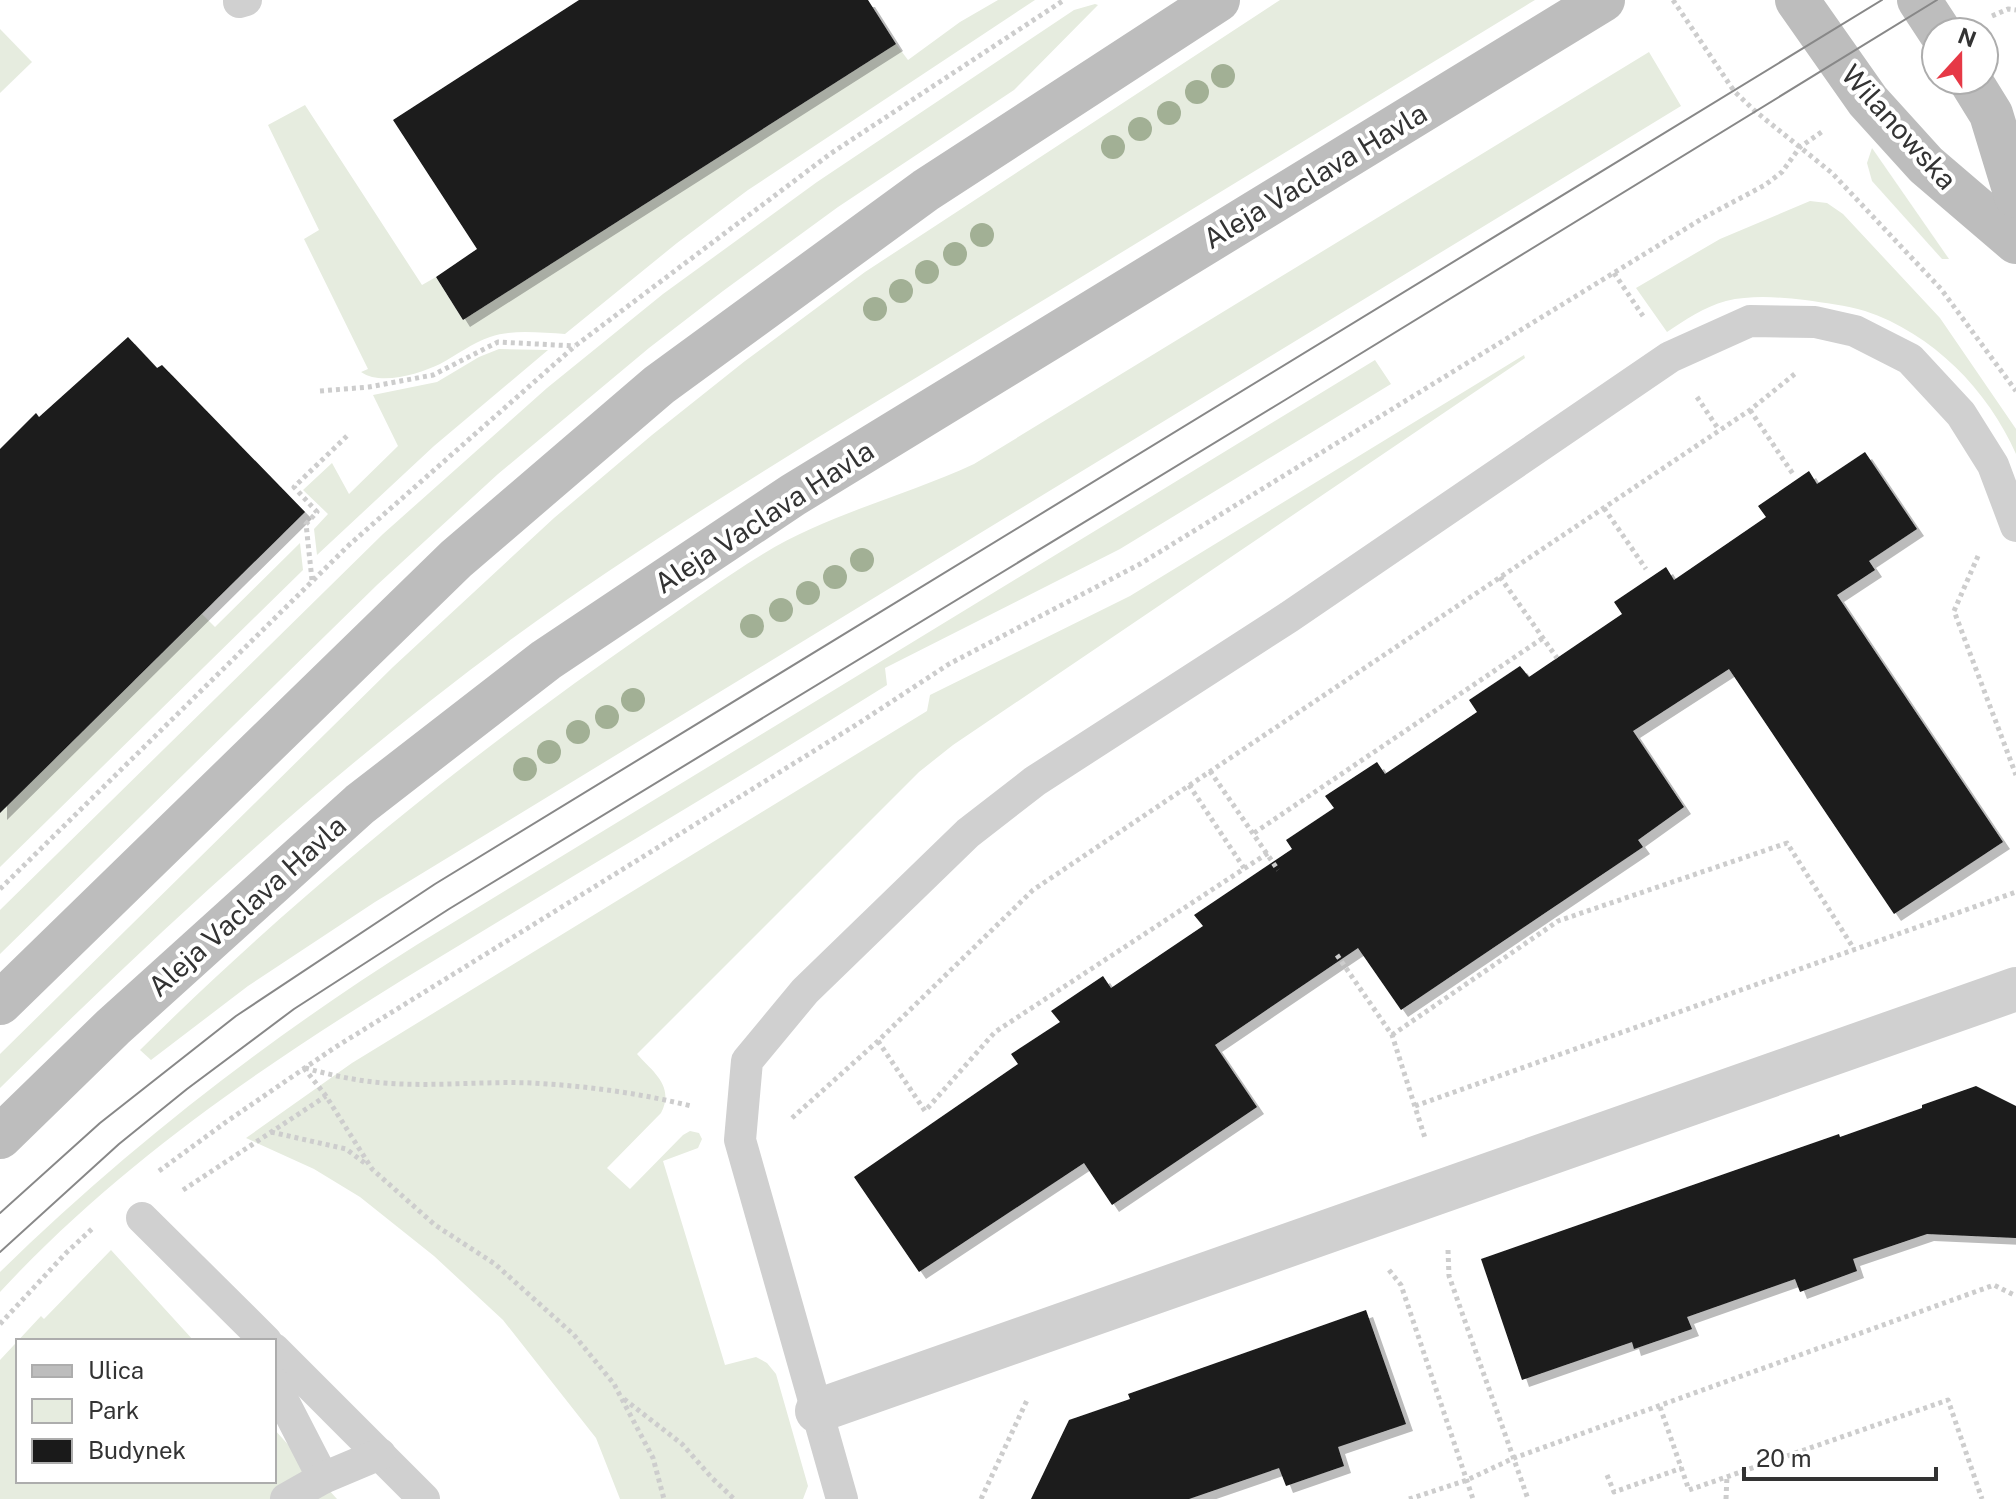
<svg xmlns="http://www.w3.org/2000/svg" width="2016" height="1499" font-family="'Public Sans',sans-serif">
<defs>
<filter id="shadow"><feDropShadow dx="7" dy="7" stdDeviation="0" flood-color="#0004"/></filter>
</defs>
<rect width="100%" height="100%" fill="#fff"/>
<g fill="#e6ecdf">
<path d="M998,0H1035L748,190L677,243L565,334C542,333 512,329 490,337C472,343 457,355 440,364C419,374 381,386 361,372L368,369L304,239L319,230L268,125L305,105L422,285L436,277L463,320L896,44L908,60L960,22Z"/>
<path d="M1280,0H1535C1346,115 1157,231 968,346C814,440 659,532 513,638C329,773 162,928 0,1088V1054L393,667L554,518L652,435L745,361L865,272Z"/>
<path d="M1095,4L1098,5L1014,90L838,207L723,291L649,348L498,474L377,585L0,954V910L383,534L547,388L663,294L817,182L1074,10Z"/>
<path d="M0,29L32,62L0,93Z"/>
<path d="M1649,52L1681,106L375,902L248,986L151,1060L140,1050C295,896 464,759 643,635C683,608 722,579 763,554C828,514 905,496 974,464Z"/>
<path d="M1872,148L1949,259H1942L1872,181L1867,163Z"/>
<path d="M1810,201L1827,203L1843,214L1940,318L2016,429V454C1988,390 1932,333 1865,311C1846,305 1825,303 1805,300C1779,297 1751,295 1726,301C1704,307 1685,320 1667,332L1636,288L1720,239Z"/>
<path d="M499,349L548,350L434,446L317,555L314,529L328,514L303,490L332,463L349,494L398,446L373,395L437,382L479,357Z"/>
<path d="M1524,355L1525,358L953,745L919,772L637,1054C653,1072 675,1086 661,1113L607,1168L630,1189L683,1135L690,1131L699,1133L702,1139L698,1148L663,1161L725,1365L756,1357L767,1363L776,1374L808,1486L803,1499H620L596,1438L503,1320L434,1256L360,1197L314,1169L246,1138L352,1063L927,711L930,695L1130,596Z"/>
<path d="M1375,360L1391,384L1120,549L885,668L887,685C749,772 607,855 468,940C300,1041 134,1147 0,1292V1272C127,1148 267,1039 418,944Z"/>
<path d="M300,543L303,570L0,867V813L202,614L215,627Z"/>
<path d="M111,1250L194,1341H18V1481H274V1429L337,1499H0V1360L41,1316L44,1319Z"/>
</g>
<g fill="#1a1a1a" filter="url(#shadow)">
<path d="M579,0H868L896,44L463,320L436,277L477,249L393,120Z"/>
<path d="M128,337L157,368L162,365L305,512L0,813V449L36,413L39,417Z"/>
<path d="M1865,452L1917,529L1869,561L1875,570L1837,595L2003,842L1894,914L1729,669L1633,731L1684,807L1638,840L1643,847L1401,1010L1358,948L1215,1045L1257,1107L1112,1205L1084,1163L919,1272L854,1177L1018,1064L1011,1054L1060,1022L1051,1011L1103,976L1111,988L1203,926L1194,915L1292,849L1286,840L1334,808L1325,796L1377,762L1385,774L1477,712L1469,700L1520,666L1529,677L1622,614L1614,602L1666,567L1674,580L1766,517L1758,506L1809,471L1817,484Z"/>
<path d="M1976,1086L2016,1106V1238L1927,1234L1853,1259L1857,1271L1800,1292L1795,1279L1687,1317L1692,1329L1634,1349L1632,1342L1522,1380L1481,1259L1839,1134L1840,1137L1922,1108V1105Z"/>
<path d="M1366,1310L1406,1424L1338,1447L1344,1466L1286,1486L1279,1468L1189,1499H1031L1069,1420L1130,1399L1128,1394Z"/>
</g>
<g fill="none" stroke-linecap="round" stroke-linejoin="round">
<g stroke="#cdcdcd" stroke-width="5" stroke-dasharray="4 4" stroke-linecap="butt">
<path d="M1673,0L1734,91L1755,111L1832,173L1941,289L2016,391"/>
<path d="M1992,16L2008,9L2016,10"/>
<path d="M1614,273L1643,316"/>
<path d="M320,391L369,387L433,375L498,342L575,346"/>
<path d="M1697,397L1719,430"/>
<path d="M1750,410L1793,474"/>
<path d="M1604,508L1646,569"/>
<path d="M1978,556L1954,611L2016,775"/>
<path d="M1500,577L1557,658"/>
<path d="M312,580L306,524L317,512L294,487L349,434"/>
<path d="M1210,771L1278,870"/>
<path d="M1189,785L1244,868"/>
<path d="M1254,833L1543,638"/>
<path d="M0,889L349,545L575,346L830,154L1064,0"/>
<path d="M1337,955L1392,1035L1425,1138"/>
<path d="M1392,1035L1558,921L1787,843L1854,949"/>
<path d="M878,1041L925,1111L995,1032L1268,853"/>
<path d="M304,1068L326,1096L372,1169L435,1225L495,1264L574,1335L614,1384L653,1458L664,1499"/>
<path d="M305,1068C331,1075 357,1081 384,1083C433,1087 483,1081 532,1083C587,1086 639,1093 691,1106"/>
<path d="M1415,1106L2016,892"/>
<path d="M792,1118L878,1041L1033,890L1750,410L1796,373"/>
<path d="M271,1132L346,1149L366,1164"/>
<path d="M159,1171L226,1122L334,1048L859,723L949,664L1140,564L1703,218L1765,185L1782,172L1800,147L1823,131"/>
<path d="M183,1190L326,1096"/>
<path d="M1448,1250L1449,1276L1528,1499"/>
<path d="M1389,1270L1401,1285L1473,1499"/>
<path d="M0,1324L66,1253L94,1227"/>
<path d="M624,1399L682,1444L712,1478L734,1499"/>
<path d="M1660,1407L1689,1490L1948,1400L1982,1499"/>
<path d="M1607,1475L1614,1492L1682,1468"/>
<path d="M981,1499L1028,1398"/>
<path d="M1409,1499L1467,1480L1514,1458L1994,1285L2016,1296"/>
<path d="M1726,1499L1727,1476"/>
</g>
<g stroke="#d0d0d0" stroke-width="32">
<path d="M239,0V2L246,0"/>
<path d="M142,1218L266,1341"/>
<path d="M274,1349L424,1499"/>
<path d="M274,1383L323,1478"/>
<path d="M286,1499L323,1478L380,1454"/>
<path d="M842,1499L740,1140L747,1061L805,991L968,833L1035,781L1289,617L1670,357L1750,321L1815,322L1855,331L1910,359L1961,414L1993,465L2016,526"/>
</g>
<path stroke="#d0d0d0" stroke-width="44" d="M817,1411L2016,989"/>
<g stroke="#bdbdbd" stroke-width="44">
<path d="M1797,0L1868,101L1926,165L2016,242"/>
<path d="M1919,0L1940,32"/>
<path d="M1970,80L1991,114L2016,196"/>
<path d="M0,1003L456,559L659,385L926,190L1218,0"/>
<path d="M0,1137L113,1027L360,804L546,660L793,495L1603,0"/>
</g>
<g stroke="#888" stroke-width="2">
<path d="M0,1213L100,1123L236,1016L435,884L1882,0"/>
<path d="M0,1252L119,1144L187,1089L294,1009L449,909L1285,400L1937,0"/>
</g>
</g>
<g fill="#a2b095">
<circle cx="1223" cy="76" r="12"/>
<circle cx="1197" cy="92" r="12"/>
<circle cx="1169" cy="113" r="12"/>
<circle cx="1140" cy="129" r="12"/>
<circle cx="1113" cy="147" r="12"/>
<circle cx="982" cy="235" r="12"/>
<circle cx="955" cy="254" r="12"/>
<circle cx="927" cy="272" r="12"/>
<circle cx="901" cy="291" r="12"/>
<circle cx="875" cy="309" r="12"/>
<circle cx="862" cy="560" r="12"/>
<circle cx="835" cy="577" r="12"/>
<circle cx="808" cy="593" r="12"/>
<circle cx="781" cy="610" r="12"/>
<circle cx="752" cy="626" r="12"/>
<circle cx="633" cy="700" r="12"/>
<circle cx="607" cy="717" r="12"/>
<circle cx="578" cy="732" r="12"/>
<circle cx="549" cy="752" r="12"/>
<circle cx="525" cy="769" r="12"/>
</g>
<g text-anchor="middle" stroke-width="8" stroke-linejoin="round" paint-order="stroke">
<g font-size="28" fill="#333" stroke="#fff">
<text transform="translate(1899 127) rotate(48)" y="10">Wilanowska</text>
<text transform="translate(1315 176) rotate(-31)" y="10">Aleja Vaclava Havla</text>
<text transform="translate(764 517) rotate(-33)" y="10">Aleja Vaclava Havla</text>
<text transform="translate(247 906) rotate(-42)" y="10">Aleja Vaclava Havla</text>
</g>
</g>
<rect x="16" y="1339" width="260" height="144" fill="#ffffff" stroke="#adadad" stroke-width="2"/>
<rect x="32" y="1365" width="40" height="12" fill="#bdbdbd" stroke="#adadad" stroke-width="2"/>
<text x="88" y="1379" font-size="24" fill="#333333">Ulica</text>
<rect x="32" y="1399" width="40" height="24" fill="#e6ecdf" stroke="#adadad" stroke-width="2"/>
<text x="88" y="1419" font-size="24" fill="#333333">Park</text>
<rect x="32" y="1439" width="40" height="24" fill="#1a1a1a" stroke="#adadad" stroke-width="2"/>
<text x="88" y="1459" font-size="24" fill="#333333">Budynek</text>
<g transform="translate(1960 56) rotate(21)"><circle r="38" fill="#ffffff" stroke="#adadad" stroke-width="2"/>
<path d="M0-6L14 30L0 20L-14 30Z" fill="#e63946"/>
<text y="-12" font-size="22" font-weight="bold" text-anchor="middle" fill="#333333">N</text>
</g>
<path d="M1744 1467v12h192v-12" fill="none" stroke="#333333" stroke-width="4"/>
<text x="1756" y="1467" font-size="24" fill="#333333" stroke="#ffffff" stroke-width="6" paint-order="stroke">20 m</text>
</svg>
